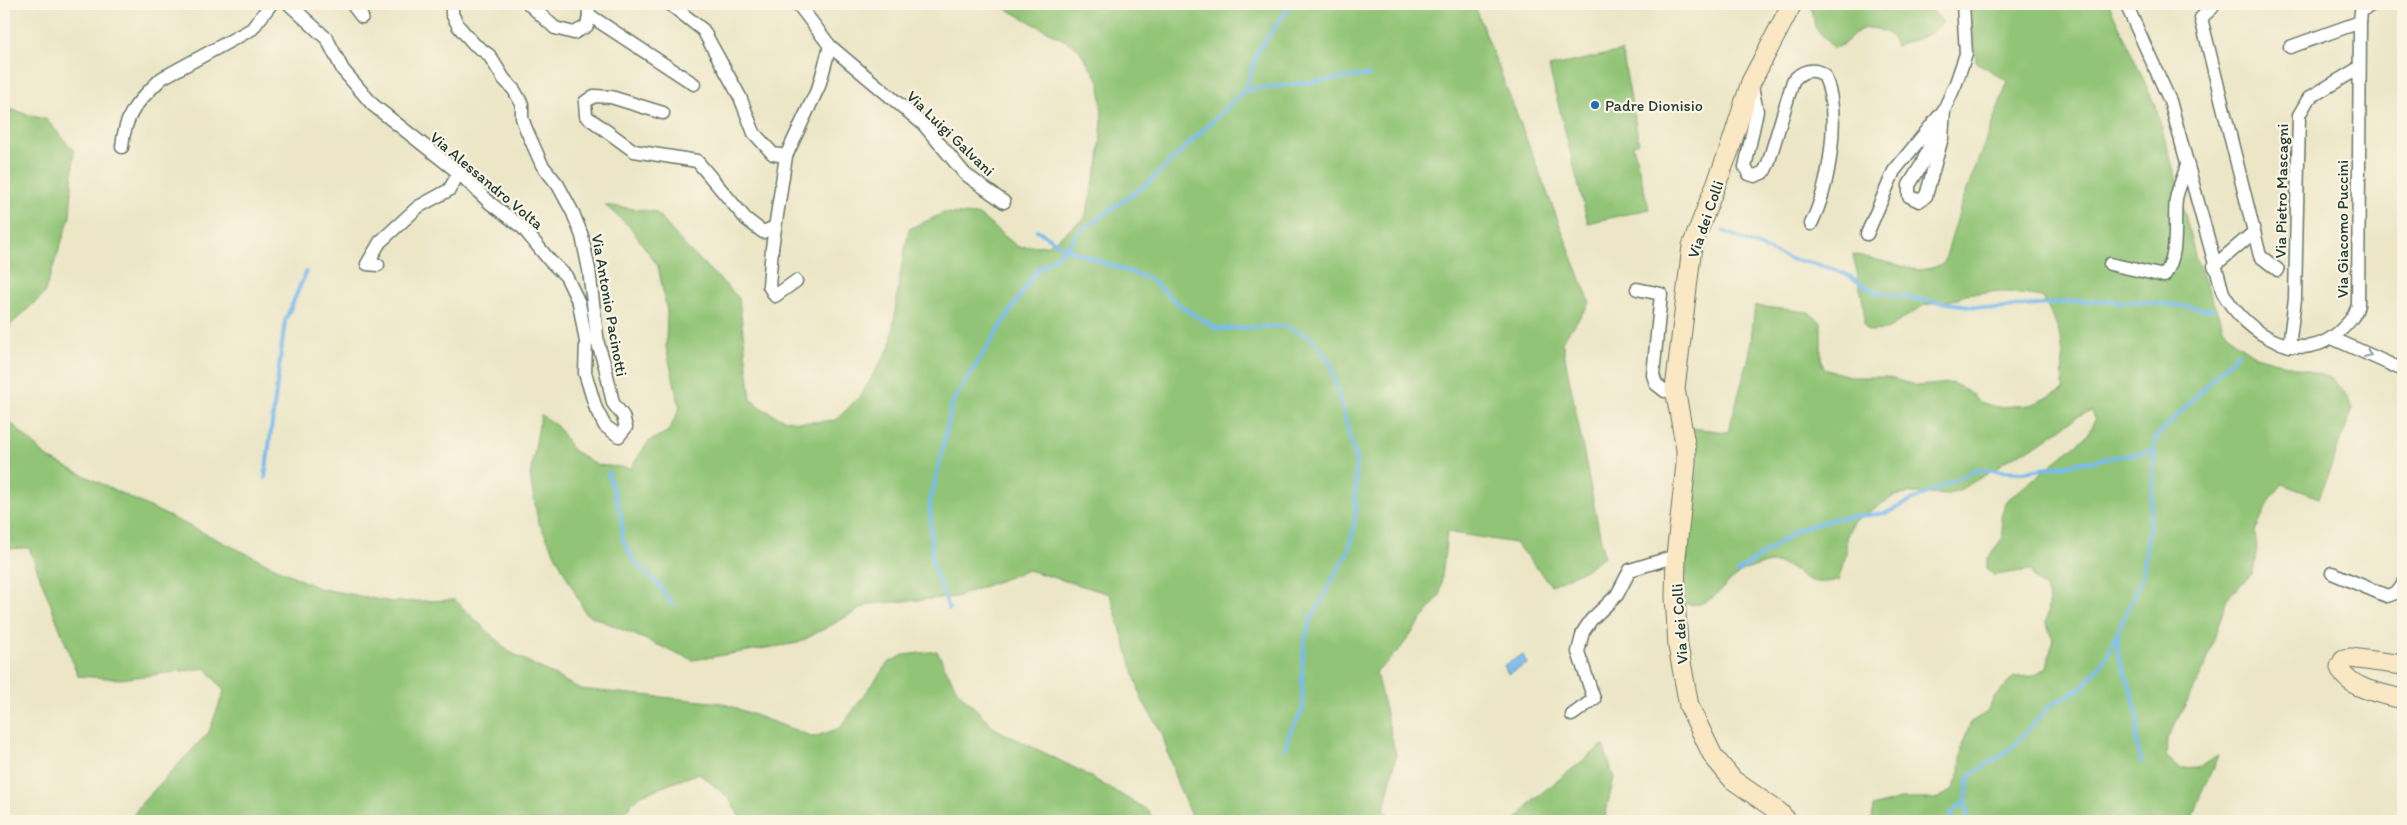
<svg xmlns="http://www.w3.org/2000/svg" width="2407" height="825" font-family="Itim,sans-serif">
<rect width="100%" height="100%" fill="#fcf5e5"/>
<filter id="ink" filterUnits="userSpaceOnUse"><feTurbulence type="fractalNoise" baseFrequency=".02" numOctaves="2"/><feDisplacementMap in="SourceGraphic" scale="10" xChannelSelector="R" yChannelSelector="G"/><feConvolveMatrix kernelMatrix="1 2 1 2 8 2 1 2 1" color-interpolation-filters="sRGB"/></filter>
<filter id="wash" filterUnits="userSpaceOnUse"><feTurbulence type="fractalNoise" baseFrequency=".0096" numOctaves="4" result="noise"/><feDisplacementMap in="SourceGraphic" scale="20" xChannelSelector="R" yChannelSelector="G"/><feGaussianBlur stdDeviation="1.12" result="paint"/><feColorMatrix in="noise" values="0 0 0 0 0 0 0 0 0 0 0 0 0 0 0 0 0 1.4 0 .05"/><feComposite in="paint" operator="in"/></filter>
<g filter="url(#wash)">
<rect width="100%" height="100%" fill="#ece6c7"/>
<g fill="#91c476" stroke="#588055">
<path d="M997,4H1474L1590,303L1562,341L1604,556L1585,570L1551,585L1515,543L1447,532L1440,595L1400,649L1376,673L1396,755L1384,809L1393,821H1193L1176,780L1162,733L1142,700L1110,594L1028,570L956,597L870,604L798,643L693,660L586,614L538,521L530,476L541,415L557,426L573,450L597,465L631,468L648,442L669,431L680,408L666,347L667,311L658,266L630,227L605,205L656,212L684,245L739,298L751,400C784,425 797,424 836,420L861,395L891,345L899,280L909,229L944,213L979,215L1018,247L1049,245L1085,218L1099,160L1102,120L1100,82L1077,47Z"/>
<path d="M1811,4H1926L1943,22L1930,34L1896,46C1893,37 1889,33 1880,30C1853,21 1855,44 1833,48L1815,27Z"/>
<path d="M1970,4H2109L2155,105L2178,185L2195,256L2223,327L2236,343L2256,356L2331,378L2344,392L2353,408L2319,498L2282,484L2269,502L2255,532L2257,551L2253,573L2227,598L2205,667L2167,739L2166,756L2180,769L2198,768L2219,755L2201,793L2191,821H1872L1873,807L1900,799H1937L1952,790L1960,772L1962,746L1971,722L1987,712L1995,696L2014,677L2032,676L2047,667L2053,639L2046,623L2049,598L2046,590L2034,579L2031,570L1994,575L1987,569V560L2003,537L2001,518L2005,502L2087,436L2095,420L2092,411L2077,417L2042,442L2005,461L1992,471L1961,489L1946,495L1911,493L1894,496L1853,522L1846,538V555L1838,581C1831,581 1821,583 1815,582C1794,576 1790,559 1765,564C1755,566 1744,570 1736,576C1718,590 1711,608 1684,604L1689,521V428L1728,432L1749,357L1755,306L1808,312L1821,322V359L1824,369L1853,377H1886L1918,386L1952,383L1967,390L1980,402L1996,407L2030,405L2064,390C2061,379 2063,369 2063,358C2063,338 2053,314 2042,297L2001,291L1965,294L1958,299L1924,305L1886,330L1868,331L1864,324V307L1853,254L1918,270L1932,268L1944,263L1962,203L2008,81L1976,62Z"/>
<path d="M1622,51L1639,143L1633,145L1649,209L1588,223L1549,67Z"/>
<path d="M6,108L47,120L74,151L70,217L44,294L4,331V110Z"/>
<path d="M4,416L48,458L318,588L392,602L455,600L508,651L580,689L722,703L814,737L840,728L888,663L904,655L937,651L957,690L996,729L1077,769L1149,811L1153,821H742L729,798L699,773L641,795L615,821H130L140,805L209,732L224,691L206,668L121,679L78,676L29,548L4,549Z"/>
<path d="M1603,745L1614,778L1606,811L1605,821H1515L1534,799Z"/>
</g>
<path fill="#78bbed" stroke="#4c7c90" d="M1523,655L1527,664L1508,674L1504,665Z"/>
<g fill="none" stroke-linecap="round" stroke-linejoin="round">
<g stroke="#78bbed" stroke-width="4">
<path d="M938,7L946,4"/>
<path d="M1245,90L1369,75"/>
<path d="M1037,230L1066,249L1150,279L1182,307L1217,329L1286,326L1311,338L1329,359L1356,459L1355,519L1349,550L1311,619L1304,643L1302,668L1303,710L1289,734L1285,750"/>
<path d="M1723,231L1789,259L1817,264L1846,274L1875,292L1915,299L1994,309L2077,301L2141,302L2195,307L2207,310L2213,309"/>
<path d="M608,473L622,519V538L635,563L657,583L673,605"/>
<path d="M265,478L285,321L306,272"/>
<path d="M1738,572L1797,530L1833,519L1886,513L1976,470L2023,472L2154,451"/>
<path d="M949,609L932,563L930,504L953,401L1036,271L1066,249L1079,232L1147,184L1245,90L1258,51L1291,4"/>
<path d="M2118,634V654L2132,693L2138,718L2136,741L2142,762"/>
<path d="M1947,821L1956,809L1966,800"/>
<path d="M1969,821L1966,800L1969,776L2012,748L2050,705L2082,688L2106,658L2142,578L2151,516L2155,438L2238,353"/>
</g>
</g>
</g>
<g filter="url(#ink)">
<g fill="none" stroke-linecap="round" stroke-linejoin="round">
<g stroke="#677867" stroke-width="15">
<g id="street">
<path d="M289,4L327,39L343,70L373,105L459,173L490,203L523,228L550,261L566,276L579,303L586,342L585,373L596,409L605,426L619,436L626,427L623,416L613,403L605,366L598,344L589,270L582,236L573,213L558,185L542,165L526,129L522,118V104L514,90L504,79L489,55L474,44L459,27L452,14V4"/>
<path d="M352,4L362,17"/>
<path d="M529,4L555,28L574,33L587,26L589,15L588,4"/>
<path d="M670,4L703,30L740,97L754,133L773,154L786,156"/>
<path d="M798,4L830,46L924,125L965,174L1004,202"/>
<path d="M2126,4L2170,101L2223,293C2246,333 2301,369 2341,330C2349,322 2355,316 2358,305L2360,22L2361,11L2373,4"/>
<path d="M2211,4L2212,8L2201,18L2260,256L2278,270"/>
<path d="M589,15L694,84"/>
<path d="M2290,47L2360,22"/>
<path d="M1751,82L1757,111L1745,167L1749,174L1755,176L1764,172L1768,164L1793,81C1801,71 1813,67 1824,75C1842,113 1829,187 1811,224"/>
<path d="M1944,110L1942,138L1926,196L1919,201L1909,196V185L1922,164Z"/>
<path d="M663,113L611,97L594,96L585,102L586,116L634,151L697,161L746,219L763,232L775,227"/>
<path d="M122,147C125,113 138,101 162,78L252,29L271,4"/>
<path d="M1867,234L1894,171L1944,110L1956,83L1966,54L1963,4"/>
<path d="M2110,264L2164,276C2180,253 2173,225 2176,199C2178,188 2184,176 2187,165"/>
<path d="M378,265L367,264L380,242L418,207L449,190L459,173"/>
<path d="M2214,266L2254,232"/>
<path d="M796,281L775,296L769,286L772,248L786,156L819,86L830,46"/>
<path d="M1637,289L1661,294L1653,375L1656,384L1665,391L1675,389"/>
<path d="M2332,338L2403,370"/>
<path d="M2289,346L2295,299L2299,115L2309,98L2359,68"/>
<path d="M2332,573L2387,596L2398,592L2403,584"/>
<path d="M1572,715L1594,699L1578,652L1583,632L1591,620L1617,595L1630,570L1676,556"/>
</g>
</g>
<g stroke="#677867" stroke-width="21">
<g id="secondary">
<path d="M2403,665L2351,658L2344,659L2340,667C2347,689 2383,694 2403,699"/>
<path d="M1787,821L1779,812L1733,780L1713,756L1689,706L1678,646L1675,597L1676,556L1686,464V449L1675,389L1692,246L1729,151L1751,82L1792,4"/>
</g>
</g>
<use href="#street" stroke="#fff" stroke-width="12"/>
<use href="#secondary" stroke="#fae7c3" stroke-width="19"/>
</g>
<defs><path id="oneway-chevron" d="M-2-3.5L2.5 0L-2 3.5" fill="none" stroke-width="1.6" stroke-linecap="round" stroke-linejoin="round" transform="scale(1.25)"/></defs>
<use stroke="#8f9e9a" href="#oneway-chevron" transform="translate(2368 354) rotate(24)"/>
</g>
<circle fill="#1f6fb2" stroke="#fcf5e5" stroke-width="2" cx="1595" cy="105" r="5"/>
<g text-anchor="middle" stroke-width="4.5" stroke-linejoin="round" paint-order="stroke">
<g font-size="16" fill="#1f3d34" stroke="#fcf5e5" text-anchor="start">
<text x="1605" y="111">Padre Dionisio</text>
</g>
<g font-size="16" fill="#1f3d34" stroke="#fcf5e5">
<text transform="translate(951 133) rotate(44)" y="6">Via Luigi Galvani</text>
<text transform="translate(487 180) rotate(40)" y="6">Via Alessandro Volta</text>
<text transform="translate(2281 191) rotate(-89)" y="6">Via Pietro Mascagni</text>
<text transform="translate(1705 219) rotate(-71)" y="6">Via dei Colli</text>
<text transform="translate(2342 229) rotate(-90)" y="6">Via Giacomo Puccini</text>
<text transform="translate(610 305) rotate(80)" y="6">Via Antonio Pacinotti</text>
<text transform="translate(1679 624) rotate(-94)" y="6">Via dei Colli</text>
</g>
</g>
<rect width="2407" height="825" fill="none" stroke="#fcf5e5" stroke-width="20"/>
</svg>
